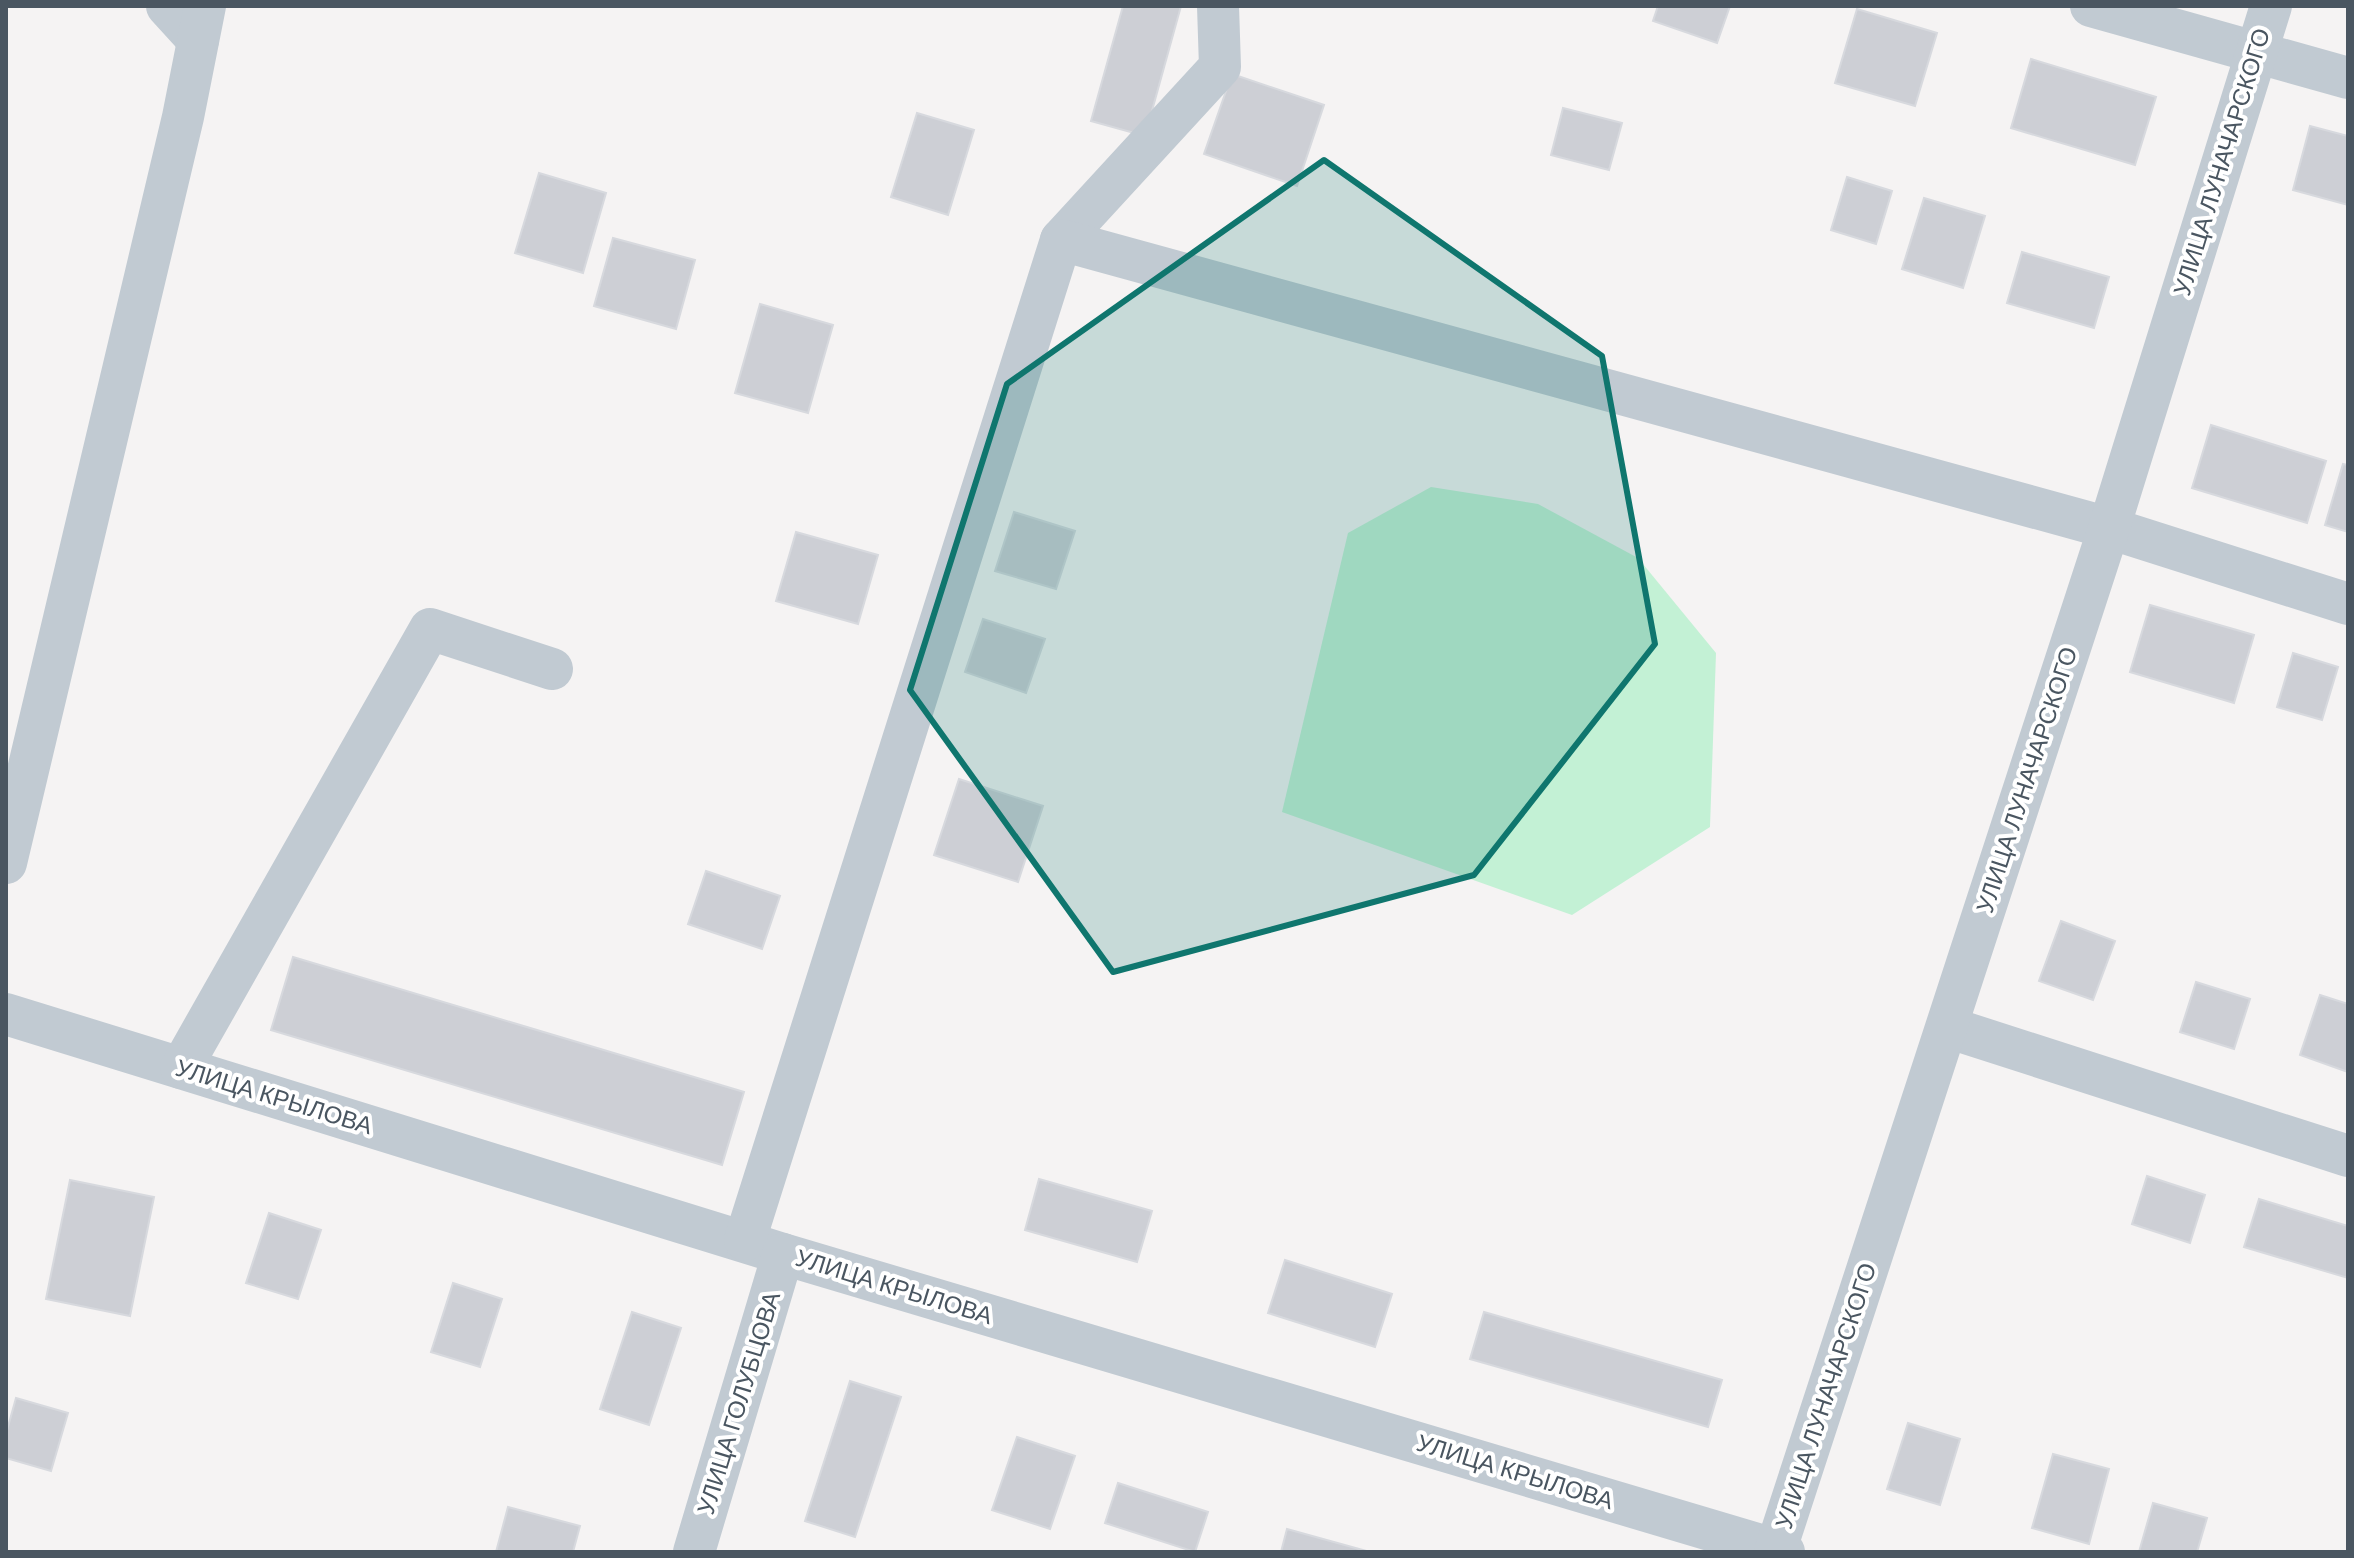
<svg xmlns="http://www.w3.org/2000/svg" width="2354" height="1558" font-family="'DM Sans',sans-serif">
<rect width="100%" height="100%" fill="#f5f3f3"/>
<path fill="#c3f1d5" d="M1431,487L1538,504L1638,558L1716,653L1710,827L1572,915L1282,812L1348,533Z"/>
<g fill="#cdcfd5" stroke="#d7d9de" stroke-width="2">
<path d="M1123,6H1181L1145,136L1091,121Z"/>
<path d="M1658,6H1730L1717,43L1653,21Z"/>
<path d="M1857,9L1937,33L1915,106L1835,83Z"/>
<path d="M2031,59L2156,97L2135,165L2011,128Z"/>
<path d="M1232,74L1324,105L1297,186L1204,154Z"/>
<path d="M1563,108L1622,123L1609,170L1551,155Z"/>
<path d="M917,113L974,130L948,215L891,197Z"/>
<path d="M2310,126L2348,136V205L2293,190Z"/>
<path d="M539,173L606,193L583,273L515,253Z"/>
<path d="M1847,177L1892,191L1876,244L1831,230Z"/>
<path d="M1924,198L1985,216L1963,288L1902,269Z"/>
<path d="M613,238L695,260L676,329L594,306Z"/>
<path d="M2022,252L2109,277L2094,328L2007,303Z"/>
<path d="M760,304L833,325L808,413L735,393Z"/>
<path d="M2211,425L2326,461L2307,523L2192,488Z"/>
<path d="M2343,464L2348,465V532L2325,525Z"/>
<path d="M1014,512L1075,531L1056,589L995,571Z"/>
<path d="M796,532L878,555L858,624L776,601Z"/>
<path d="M2150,605L2254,635L2234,703L2130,672Z"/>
<path d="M983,619L1045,639L1026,693L965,672Z"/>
<path d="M2293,653L2338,667L2322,720L2277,707Z"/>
<path d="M959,779L1043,806L1018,882L934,855Z"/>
<path d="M706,871L780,896L762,949L688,924Z"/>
<path d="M2061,921L2115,941L2093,1000L2039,981Z"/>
<path d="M293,957L744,1092L722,1165L271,1030Z"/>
<path d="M2196,982L2250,999L2234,1049L2180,1032Z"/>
<path d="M2320,995L2348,1004V1072L2300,1055Z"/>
<path d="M2147,1176L2205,1195L2190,1243L2132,1224Z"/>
<path d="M1039,1179L1152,1211L1137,1262L1025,1230Z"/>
<path d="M70,1180L154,1197L130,1316L46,1299Z"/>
<path d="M2259,1199L2348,1226V1278L2244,1247Z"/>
<path d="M269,1213L321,1230L298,1299L246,1283Z"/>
<path d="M1285,1260L1392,1294L1375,1347L1268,1313Z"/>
<path d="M453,1283L502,1299L480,1367L431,1352Z"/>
<path d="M632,1312L681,1328L649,1425L600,1409Z"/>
<path d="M1484,1312L1722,1380L1708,1427L1470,1359Z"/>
<path d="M850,1381L901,1397L855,1537L805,1521Z"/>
<path d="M16,1398L68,1413L51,1471L6,1458V1434Z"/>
<path d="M1908,1423L1960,1439L1940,1505L1887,1489Z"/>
<path d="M1017,1437L1075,1456L1050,1529L992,1510Z"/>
<path d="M2053,1454L2109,1469L2089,1544L2032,1528Z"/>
<path d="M1118,1483L1208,1512L1195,1552L1105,1523Z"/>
<path d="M2153,1503L2207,1518L2197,1552H2139Z"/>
<path d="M508,1507L580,1526L573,1552H496Z"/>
<path d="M1287,1529L1370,1552H1281Z"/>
</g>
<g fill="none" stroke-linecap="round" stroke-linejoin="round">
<g stroke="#c1cad2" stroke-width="42">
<path d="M167,6L198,40"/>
<path d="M2091,6L2348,78"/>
<path d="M1061,240L1220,67L1218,6"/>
<path d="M6,863L183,117L205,6"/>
<path d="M6,1014L783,1254L1784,1552"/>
<path d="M1947,1027L2348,1156"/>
<path d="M181,1068L430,629L552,669"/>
<path d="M745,1240L1061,240L2109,528L2348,604"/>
<path d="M694,1552L783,1254"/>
<path d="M1775,1552L2109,528L2271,6"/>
</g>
</g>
<path fill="#0f766e" fill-opacity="0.2" stroke="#0f766e" stroke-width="6" stroke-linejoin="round" d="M1324,160L1602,356L1655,644L1474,875L1113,972L910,690L1007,384Z"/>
<g text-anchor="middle" stroke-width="8" stroke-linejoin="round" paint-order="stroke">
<g font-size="24" fill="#4a5661" stroke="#fff">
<text transform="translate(2222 162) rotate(-73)" y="8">УЛИЦА ЛУНАЧАРСКОГО</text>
<text transform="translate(2027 780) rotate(-72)" y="8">УЛИЦА ЛУНАЧАРСКОГО</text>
<text transform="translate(274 1097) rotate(17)" y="8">УЛИЦА КРЫЛОВА</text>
<text transform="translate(894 1287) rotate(17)" y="8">УЛИЦА КРЫЛОВА</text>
<text transform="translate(1826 1396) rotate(-72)" y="8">УЛИЦА ЛУНАЧАРСКОГО</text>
<text transform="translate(739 1403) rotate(-73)" y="8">УЛИЦА ГОЛУБЦОВА</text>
<text transform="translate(1515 1472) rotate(17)" y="8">УЛИЦА КРЫЛОВА</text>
</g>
</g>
<rect width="2354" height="1558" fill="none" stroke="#4a5661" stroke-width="16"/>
</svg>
